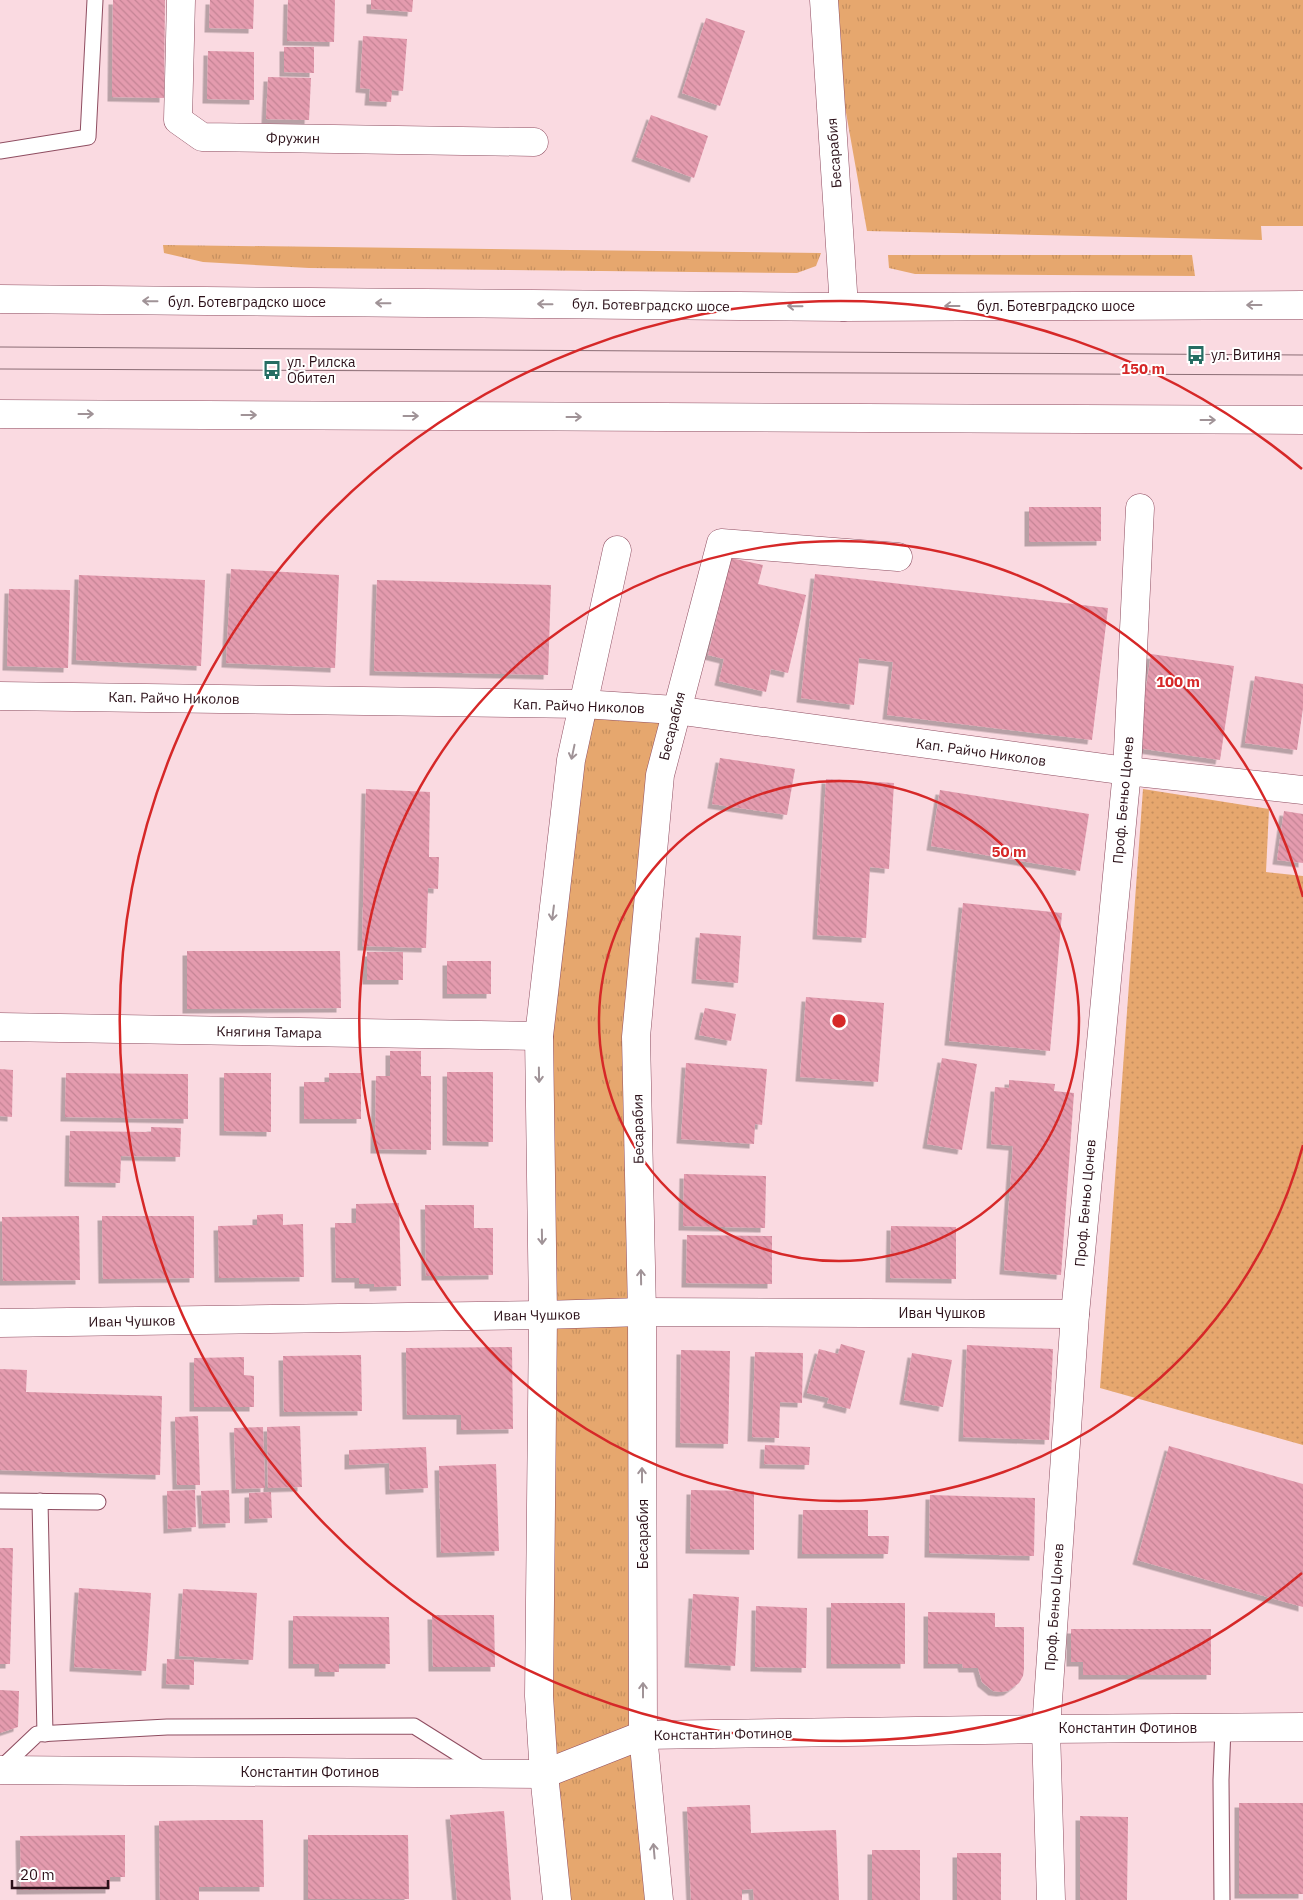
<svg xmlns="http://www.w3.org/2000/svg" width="1303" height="1900" font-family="'IBM Plex Sans',sans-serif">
<defs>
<pattern id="grass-tufts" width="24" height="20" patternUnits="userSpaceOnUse" patternTransform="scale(1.25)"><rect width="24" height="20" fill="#e6a76e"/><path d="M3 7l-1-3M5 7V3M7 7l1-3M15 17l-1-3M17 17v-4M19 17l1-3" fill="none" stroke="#c58f5f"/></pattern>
<pattern id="park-dots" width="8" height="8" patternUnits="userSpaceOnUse" patternTransform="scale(1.25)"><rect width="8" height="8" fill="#e6a76e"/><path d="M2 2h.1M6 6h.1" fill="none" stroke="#c58f5f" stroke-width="1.8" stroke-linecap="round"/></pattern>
<pattern id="building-back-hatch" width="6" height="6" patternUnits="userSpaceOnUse" patternTransform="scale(1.25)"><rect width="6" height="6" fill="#e49bae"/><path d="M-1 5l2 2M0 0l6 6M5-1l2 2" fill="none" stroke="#c48495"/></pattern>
<filter id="shadow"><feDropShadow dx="-4.5" dy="4.5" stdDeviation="0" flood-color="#0004"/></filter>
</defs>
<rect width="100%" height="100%" fill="#fadae1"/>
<g fill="url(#grass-tufts)">
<path d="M826,0H1303V226H1261L1262,240L867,231Z"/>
<path d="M163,245L821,253L816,266L797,273L309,268L203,262L164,253Z"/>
<path d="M888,255H1192L1195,276L915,274L889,268Z"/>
<path d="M583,704L675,710L636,1037L659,1900H557L539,1036Z"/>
</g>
<path fill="url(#park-dots)" d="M1143,789L1269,809L1266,872L1303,876V1445L1100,1388Z"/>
<g fill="url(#building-back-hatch)" filter="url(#shadow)">
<path d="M113,0H165L164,98L112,97Z"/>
<path d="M210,0H254L253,29L209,28Z"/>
<path d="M288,0H335L334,42L287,41Z"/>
<path d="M371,0H413L412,12L371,9Z"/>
<path d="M706,18L745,31L720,106L682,93Z"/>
<path d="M363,36L407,39L403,91L392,90L391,102L369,101L370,89L360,88Z"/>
<path d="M284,47H314V73L284,72Z"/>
<path d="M208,51L254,52V100L207,99Z"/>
<path d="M268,77L311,78L309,120L266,119Z"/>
<path d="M651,115L708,136L694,178L636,157Z"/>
<path d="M1029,507H1101V541L1029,542Z"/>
<path d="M731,558L763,565L758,584L806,595L788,673L771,669L766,692L719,681L724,659L708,655Z"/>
<path d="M231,569L339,575L335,668L226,663Z"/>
<path d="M815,574L1108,608L1092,740L887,715L893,662L859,658L854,705L801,698Z"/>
<path d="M79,575L205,580L201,666L76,660Z"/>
<path d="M377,580L551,585L548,675L374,671Z"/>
<path d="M9,589L70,590L68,668L7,666Z"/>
<path d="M1151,654L1234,666L1220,760L1137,748Z"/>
<path d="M1255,676L1303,684V708L1297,750L1245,743Z"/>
<path d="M720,758L795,769L787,815L712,804Z"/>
<path d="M826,779L894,783L889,869L870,867L866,938L817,935Z"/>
<path d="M366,789L430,792L429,857H439L438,889L428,888L426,948L362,946Z"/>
<path d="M940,790L1089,814L1080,871L931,846Z"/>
<path d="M1284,811L1303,814V863L1277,860Z"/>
<path d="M963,903L1062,913L1050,1051L949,1041Z"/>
<path d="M700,933L741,936L738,983L696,979Z"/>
<path d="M187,951H340L341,1008L187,1009Z"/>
<rect x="367" y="952" width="36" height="28"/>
<rect x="447" y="961" width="44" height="33"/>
<path d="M806,997L884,1003L878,1082L800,1077Z"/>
<path d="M705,1008L736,1014L731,1041L699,1035Z"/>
<path d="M390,1051H421V1076H431V1150L375,1149L376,1076H390Z"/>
<path d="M942,1058L977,1064L962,1150L927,1144Z"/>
<path d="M686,1063L767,1069L762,1125L755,1124L754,1144L681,1139Z"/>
<path d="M0,1069L13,1070L12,1117L0,1116Z"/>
<path d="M447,1072H493V1142L447,1141Z"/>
<path d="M66,1073L188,1074V1119L65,1117Z"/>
<path d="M224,1073H271V1132L224,1131Z"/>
<path d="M329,1073H361V1119H304V1082H329Z"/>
<path d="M1009,1080L1055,1084L1054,1091L1074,1093L1061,1275L1004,1270L1013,1146L991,1144L995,1087L1009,1088Z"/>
<path d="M151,1127L181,1128L180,1157L121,1156L120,1183L69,1182L70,1131L151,1132Z"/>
<path d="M684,1174L766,1176L765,1228L683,1226Z"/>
<path d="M399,1203L401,1286L374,1287V1284H359V1278H336L335,1223H356V1204Z"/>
<path d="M425,1205H474V1228H493V1275L426,1276Z"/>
<path d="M283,1214V1225L303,1224L304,1277L219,1278L218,1226L257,1225V1215Z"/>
<path d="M79,1216L80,1280L3,1281L2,1217Z"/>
<path d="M102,1216H194V1278L103,1279Z"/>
<path d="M891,1226L956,1227V1279L890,1278Z"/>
<path d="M687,1235L772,1236V1284L686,1283Z"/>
<path d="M841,1344L865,1351L850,1409L827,1403L829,1398L807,1393L819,1349L838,1354Z"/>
<path d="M967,1345L1053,1349L1049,1440L963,1437Z"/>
<path d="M512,1347L513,1429L461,1430V1415H407L406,1348Z"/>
<path d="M681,1350L730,1351L728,1444L680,1443Z"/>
<path d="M755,1352L803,1353L802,1403L780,1402L779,1438L752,1437Z"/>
<path d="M912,1353L952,1360L943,1407L904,1400Z"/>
<path d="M361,1355L362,1411L284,1412L283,1356Z"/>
<path d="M244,1357V1375L254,1376V1407H194V1358Z"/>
<path d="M0,1369L27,1370L26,1392L162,1396L160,1475L0,1470Z"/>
<path d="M198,1416L200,1485H177L175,1417Z"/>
<path d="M300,1426L302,1487L268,1488L267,1427Z"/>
<path d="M263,1427L265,1488L236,1489L234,1428Z"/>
<path d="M765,1445L810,1447L809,1465L764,1464Z"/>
<path d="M1169,1446L1303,1484V1607L1137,1560Z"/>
<path d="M426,1447L428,1488L390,1490L389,1463L349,1465V1450Z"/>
<path d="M496,1464L499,1551L441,1553L439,1466Z"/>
<path d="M195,1490L196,1527L168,1529L167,1491Z"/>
<path d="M229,1490L230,1523L203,1524L201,1491Z"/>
<path d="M691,1490L754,1491V1550L690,1549Z"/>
<path d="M271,1492L272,1518L249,1519V1493Z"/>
<path d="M930,1495L1035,1498L1034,1556L929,1553Z"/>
<path d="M803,1510H868V1536H889L888,1554H802Z"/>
<path d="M0,1548H13L10,1664H0Z"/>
<path d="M79,1588L151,1593L146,1671L74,1667Z"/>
<path d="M183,1589L257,1593L253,1660L179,1656Z"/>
<path d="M693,1594L739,1597L735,1666L689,1663Z"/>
<rect x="831" y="1603" width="74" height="61"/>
<path d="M756,1606L807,1608L806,1668L755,1667Z"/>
<path d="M928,1612L995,1613V1627H1024V1669L1023,1676L1019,1683L1008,1691L1001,1692L993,1691L982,1682L978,1668H963L962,1664H928Z"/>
<path d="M432,1615H494L495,1667H433Z"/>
<path d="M293,1616L389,1617L390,1664H339V1672H319V1664H293Z"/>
<path d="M1071,1629H1211V1675H1083V1662H1071Z"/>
<path d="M167,1659L194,1660V1685L166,1684Z"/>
<path d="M0,1690L19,1691L18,1727L0,1733Z"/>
<rect x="1239" y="1803" width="64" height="91"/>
<path d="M750,1805L751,1833L836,1830L839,1900H754L753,1889L742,1890V1900H691L687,1807Z"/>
<path d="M504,1811L511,1900H457L450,1815Z"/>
<path d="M1080,1816L1128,1817L1127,1900H1080Z"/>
<path d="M209,1820H263L264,1887H199V1900H160L159,1821Z"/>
<path d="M125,1835V1877H110V1889L21,1890L20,1836Z"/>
<path d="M308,1835H408L409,1899H308Z"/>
<rect x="872" y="1850" width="48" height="50"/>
<rect x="957" y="1853" width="44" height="47"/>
</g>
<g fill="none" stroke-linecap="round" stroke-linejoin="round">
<g stroke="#8e4d60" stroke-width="17">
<g id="service">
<path d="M0,151L88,137L95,0"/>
<path d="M0,1501L98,1502"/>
<path d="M40,1501L45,1734"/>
<path d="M0,1769L37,1734L167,1727L414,1726L484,1770"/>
<path d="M1222,1900L1221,1780L1223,1727"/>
</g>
</g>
<g stroke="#8e4d60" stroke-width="29">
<g id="minor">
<path d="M181,0L178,120L202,137L534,142"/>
<path d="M824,0L844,307"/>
<path d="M0,696L583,704L675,710L1127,771L1303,790"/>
<path d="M0,1027L539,1036"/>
<path d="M0,1323L543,1315L642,1312L1075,1314"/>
<path d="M0,1770L544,1774L643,1735L1046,1729L1303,1727"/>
<path d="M557,1900L544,1774L539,1696L543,1315L539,1036L571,760L617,550"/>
<path d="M659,1900L643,1735L642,1312L636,1037L660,775L721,543L898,557"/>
<path d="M1051,1900L1046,1729L1075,1314L1127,771L1140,508"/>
</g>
</g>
<g stroke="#8e4d60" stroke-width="29">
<g id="primary">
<path d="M0,299L844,307L1303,305"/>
<path d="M0,414L1303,420"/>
</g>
</g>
<use href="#service" stroke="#fff" stroke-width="15"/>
<use href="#minor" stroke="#fff" stroke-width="28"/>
<use href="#primary" stroke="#fff" stroke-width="28"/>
<g stroke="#8b6d75" stroke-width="1">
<path d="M0,347L1303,355"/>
<path d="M0,369L1303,375"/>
</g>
</g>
<defs><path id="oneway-shaft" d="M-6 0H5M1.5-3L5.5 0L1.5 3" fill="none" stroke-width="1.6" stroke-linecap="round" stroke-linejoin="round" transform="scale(1.25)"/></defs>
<g stroke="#a09397">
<use href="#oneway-shaft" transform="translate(150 301) rotate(-179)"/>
<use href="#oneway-shaft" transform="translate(383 303) rotate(-179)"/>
<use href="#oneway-shaft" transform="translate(545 304) rotate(-179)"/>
<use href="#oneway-shaft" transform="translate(1254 305) rotate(180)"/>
<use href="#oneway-shaft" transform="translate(795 306) rotate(-179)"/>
<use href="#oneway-shaft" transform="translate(952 306) rotate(180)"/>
<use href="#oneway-shaft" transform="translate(86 414)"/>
<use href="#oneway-shaft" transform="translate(249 415)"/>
<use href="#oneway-shaft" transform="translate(411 416)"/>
<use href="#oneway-shaft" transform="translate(574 417)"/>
<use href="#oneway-shaft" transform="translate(1208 420)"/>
<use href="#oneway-shaft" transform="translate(573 752) rotate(102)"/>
<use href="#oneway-shaft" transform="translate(553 913) rotate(97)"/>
<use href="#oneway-shaft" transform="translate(539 1075) rotate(89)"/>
<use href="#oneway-shaft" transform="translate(542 1237) rotate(89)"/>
<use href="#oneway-shaft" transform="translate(641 1277) rotate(-91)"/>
<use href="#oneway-shaft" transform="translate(642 1475) rotate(-90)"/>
<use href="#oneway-shaft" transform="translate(643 1690) rotate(-90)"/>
<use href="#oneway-shaft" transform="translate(654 1851) rotate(-95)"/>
</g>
<g fill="none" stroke="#d62828" stroke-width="2.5">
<circle cx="839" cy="1021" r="240"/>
<path d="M1303 1145A480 480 0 1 1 1303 897"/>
<path d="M1302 1573A720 720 0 1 1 1302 469"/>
</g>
<defs>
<g id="bus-bare" transform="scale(1.5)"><path d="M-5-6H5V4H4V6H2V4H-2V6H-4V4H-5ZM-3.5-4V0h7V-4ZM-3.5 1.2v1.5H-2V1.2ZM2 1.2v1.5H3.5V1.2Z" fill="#266d63" stroke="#fff" stroke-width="2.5" paint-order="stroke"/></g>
</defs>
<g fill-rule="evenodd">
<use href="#bus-bare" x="1196" y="355"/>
<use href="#bus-bare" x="272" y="370"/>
</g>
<g text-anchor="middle" stroke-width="4" stroke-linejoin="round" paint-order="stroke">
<g font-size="14" fill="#2b1018" stroke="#fff">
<text transform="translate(293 138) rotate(1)" y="5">Фружин</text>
<text transform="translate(834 153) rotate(-94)" y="5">Бесарабия</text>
<text x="247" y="307">бул. Ботевградско шосе</text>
<text transform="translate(651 305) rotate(1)" y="5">бул. Ботевградско шосе</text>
<text x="1056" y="311">бул. Ботевградско шосе</text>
<text transform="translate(174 698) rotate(1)" y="5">Кап. Райчо Николов</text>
<text transform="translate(579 706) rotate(2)" y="5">Кап. Райчо Николов</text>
<text transform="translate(672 726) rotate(-76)" y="5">Бесарабия</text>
<text transform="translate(981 752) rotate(8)" y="5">Кап. Райчо Николов</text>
<text transform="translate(1123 800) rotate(-85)" y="5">Проф. Беньо Цонев</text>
<text transform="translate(269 1032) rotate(1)" y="5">Княгиня Тамара</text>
<text transform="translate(638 1129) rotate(-91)" y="5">Бесарабия</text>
<text transform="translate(1085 1203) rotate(-85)" y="5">Проф. Беньо Цонев</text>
<text x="942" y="1318">Иван Чушков</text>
<text transform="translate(537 1315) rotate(-1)" y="5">Иван Чушков</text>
<text transform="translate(132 1321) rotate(-1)" y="5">Иван Чушков</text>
<text transform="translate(643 1534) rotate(-90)" y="5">Бесарабия</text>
<text transform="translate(1054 1607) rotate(-86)" y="5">Проф. Беньо Цонев</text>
<text x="1128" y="1733">Константин Фотинов</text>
<text transform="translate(723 1734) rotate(-1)" y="5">Константин Фотинов</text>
<text x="310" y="1777">Константин Фотинов</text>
</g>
<g font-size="14" fill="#2b1018" stroke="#fff" text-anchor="start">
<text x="1211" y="360">ул. Витиня</text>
<text x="287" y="367">ул. Рилска<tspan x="287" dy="16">Обител</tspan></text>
</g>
</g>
<circle cx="839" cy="1021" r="8" fill="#d62828" stroke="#fff" stroke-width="2.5"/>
<g font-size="15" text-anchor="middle" font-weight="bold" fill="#d62828" stroke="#fff" stroke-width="4" stroke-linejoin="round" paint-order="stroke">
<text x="1143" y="374">150 m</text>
<text x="1178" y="687">100 m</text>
<text x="1009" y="857">50 m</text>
</g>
<path d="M12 1880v8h96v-8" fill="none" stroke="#2b1018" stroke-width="2.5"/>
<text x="20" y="1880" font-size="15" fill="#2b1018" stroke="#ffffff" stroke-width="4" paint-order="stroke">20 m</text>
</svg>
